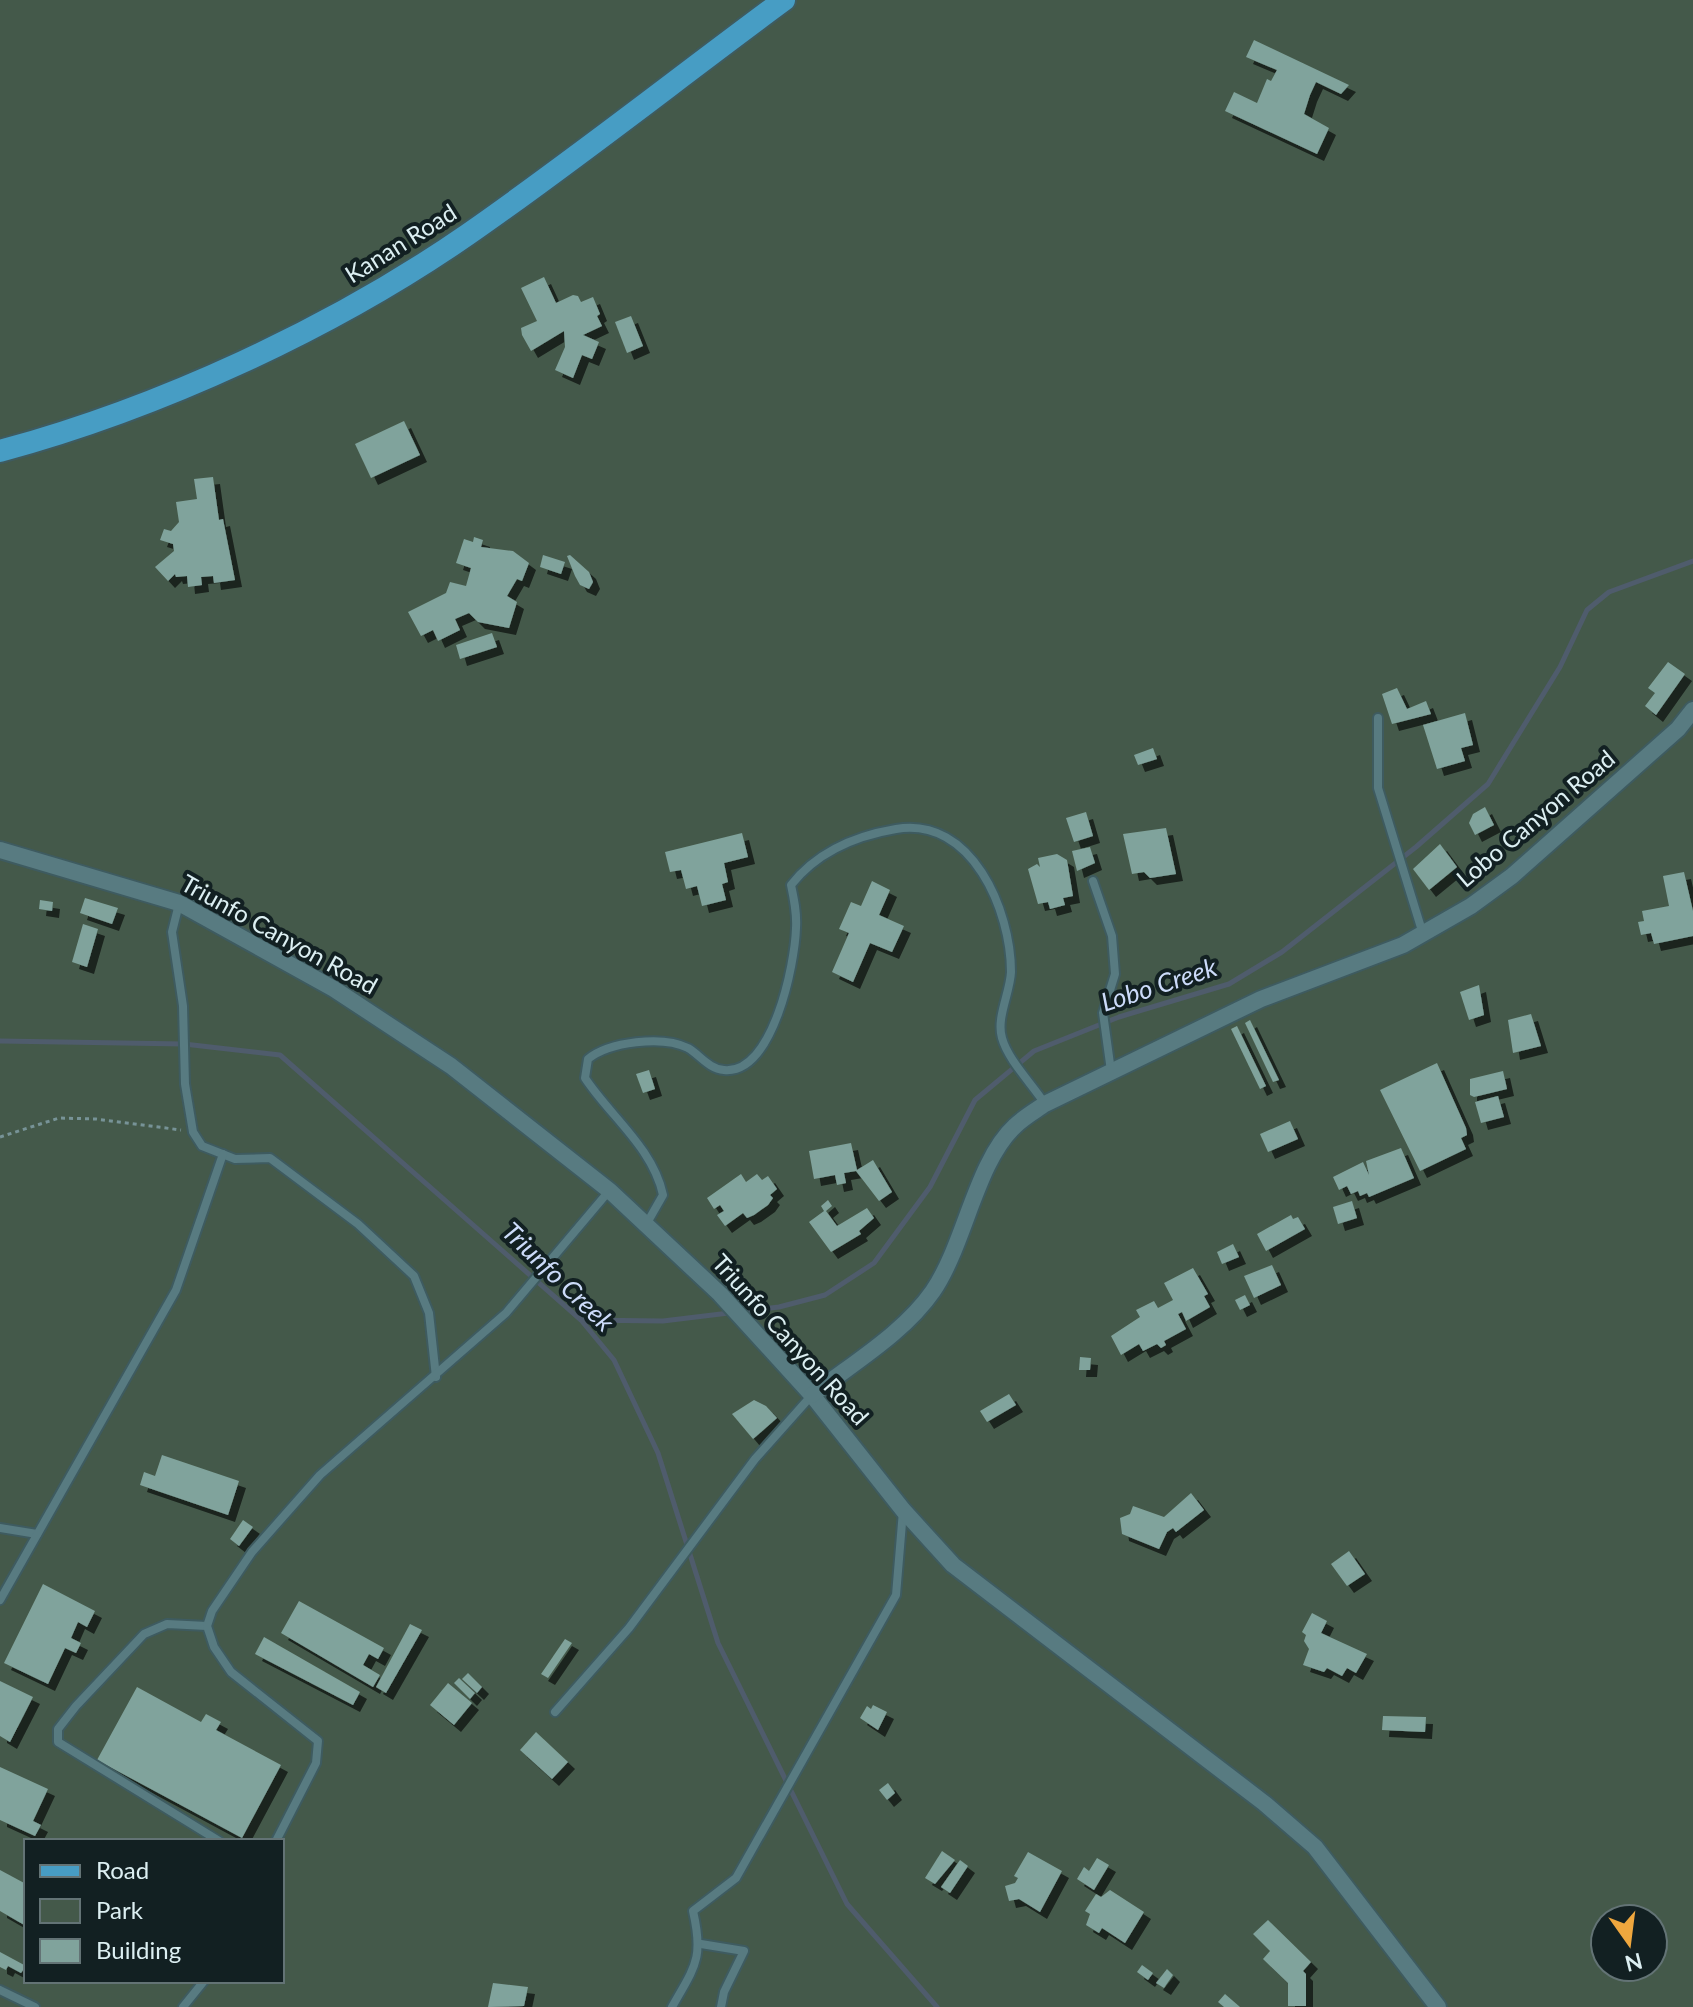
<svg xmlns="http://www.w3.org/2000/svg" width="1693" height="2007" font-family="Lato,sans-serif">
<defs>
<filter id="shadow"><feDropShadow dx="7" dy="7" stdDeviation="0" flood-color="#0009"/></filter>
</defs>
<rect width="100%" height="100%" fill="#193c41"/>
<path fill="#44594a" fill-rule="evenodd" d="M0,0H1693V2007H0ZM26,1841H282V1981H26ZM1605,1919H1653V1967H1605Z"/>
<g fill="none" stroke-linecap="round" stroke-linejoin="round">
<g stroke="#4f5c6c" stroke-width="5">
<path d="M0,1041L184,1044L280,1055L581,1320L614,1360L658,1453L718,1643L847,1904L937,2007"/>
<path d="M581,1320L663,1321L779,1307L825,1295L874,1263L930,1187L975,1100L1034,1051L1119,1017L1229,984L1282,952L1416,847L1488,784L1560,667L1587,610L1609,592L1693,561"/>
</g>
</g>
<g fill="#80a39c" filter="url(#shadow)">
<path d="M1254,40L1349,85L1341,94L1316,82L1310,95L1304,114L1329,128L1317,154L1225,111L1234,92L1257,103L1267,79L1271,81L1277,70L1246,57Z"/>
<path d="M544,277L556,303L573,295L578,296L581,302L593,297L600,314L597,316L602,326L583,335L599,342L592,359L582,355L573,378L555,370L565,347L564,331L531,351L522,335L521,328L537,321L521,288Z"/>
<path d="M631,316L643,346L627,353L615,322Z"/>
<path d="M404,421L420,455L371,478L355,444Z"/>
<path d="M213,477L219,520L223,519L235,580L214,583L213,576L201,577L202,585L188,587L187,576L176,577L175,574L168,581L155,567L174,551L173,544L160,540L164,529L171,531L179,522L176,502L197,499L194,479Z"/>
<path d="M474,537L483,540L481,547L513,551L529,563L522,581L517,579L507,596L517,602L509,628L478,622L469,613L455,619L460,630L438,641L433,630L421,636L408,612L446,593L450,582L466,586L471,568L456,563L464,539L473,542Z"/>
<path d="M543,555L565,562L561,574L540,567Z"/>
<path d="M570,555L589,572L593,582L589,589L580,585L575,576L567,556Z"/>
<path d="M492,633L497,647L460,659L456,645Z"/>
<path d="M1668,662L1685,674L1656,715L1645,706L1655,693L1648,688Z"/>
<path d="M1397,688L1407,709L1426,701L1431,714L1392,724L1382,694Z"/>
<path d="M1465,713L1473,745L1461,748L1465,761L1437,769L1423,725Z"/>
<path d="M1153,748L1157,759L1138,765L1134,755Z"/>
<path d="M1485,807L1494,825L1475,835L1469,823L1473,814Z"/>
<path d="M1086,812L1093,836L1074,842L1066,818Z"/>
<path d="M1166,828L1176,874L1150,878L1144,872L1132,874L1123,834Z"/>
<path d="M742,833L748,857L724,863L728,882L722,884L726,900L702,906L697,886L686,889L681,870L670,872L665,852Z"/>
<path d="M1440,844L1457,867L1429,890L1413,869Z"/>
<path d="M1090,847L1095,863L1077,871L1072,851Z"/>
<path d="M1057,854L1067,860L1073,896L1063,898L1065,905L1050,909L1048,902L1038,904L1028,869L1037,864L1040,867L1038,858Z"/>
<path d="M1684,872L1693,911V936L1654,944L1651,933L1641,935L1638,922L1644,921L1642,911L1669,906L1663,876Z"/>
<path d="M872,881L890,890L879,915L904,926L892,952L870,943L853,982L832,972L849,933L839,929L851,902L861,906Z"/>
<path d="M85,898L118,908L112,924L80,913Z"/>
<path d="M40,900L53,902L52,911L39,909Z"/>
<path d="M83,924L98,929L87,967L72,962Z"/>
<path d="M1479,985L1484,1015L1469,1020L1460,992Z"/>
<path d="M1531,1014L1541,1046L1513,1053L1508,1020Z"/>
<path d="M1250,1020L1279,1080L1273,1082L1245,1023Z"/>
<path d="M1237,1026L1266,1086L1260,1089L1231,1029Z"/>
<path d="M1437,1063L1466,1128L1467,1135L1461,1138L1466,1149L1420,1171L1380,1090Z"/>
<path d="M649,1070L655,1089L643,1093L636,1074Z"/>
<path d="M1503,1071L1507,1089L1474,1097L1470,1095V1079Z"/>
<path d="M1498,1096L1504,1117L1481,1123L1475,1102Z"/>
<path d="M1290,1121L1298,1139L1268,1152L1260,1134Z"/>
<path d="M851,1143L857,1170L873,1160L892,1192L879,1201L856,1171L844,1173L846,1183L837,1185L835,1175L814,1179L809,1151Z"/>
<path d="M1401,1148L1414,1178L1369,1197L1367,1193L1360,1196L1358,1191L1351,1194L1347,1186L1339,1190L1333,1177L1363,1162L1369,1175L1366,1161Z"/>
<path d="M741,1174L746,1182L757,1174L762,1180L768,1176L777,1189L770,1195L773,1198L768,1205L754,1215L747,1218L743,1213L725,1226L717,1215L724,1211L720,1205L714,1209L707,1198Z"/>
<path d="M828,1200L832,1206L826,1211L837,1226L867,1208L874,1218L859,1231L861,1234L831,1252L809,1222L824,1211L821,1206Z"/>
<path d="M1352,1201L1357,1218L1338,1224L1333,1207Z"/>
<path d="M1291,1215L1293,1219L1298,1217L1305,1229L1266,1251L1257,1234Z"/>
<path d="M1233,1244L1239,1257L1222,1264L1217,1252Z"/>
<path d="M1272,1265L1281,1285L1254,1298L1244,1276Z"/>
<path d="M1193,1268L1208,1294L1204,1296L1210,1307L1186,1321L1182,1312L1178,1314L1186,1329L1164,1341L1166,1345L1161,1348L1157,1344L1143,1351L1139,1344L1121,1355L1111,1336L1140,1317L1136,1310L1154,1301L1158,1308L1173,1300L1164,1283Z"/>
<path d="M1245,1295L1250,1305L1240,1310L1235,1300Z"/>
<path d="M1080,1357L1091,1358L1090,1370H1079Z"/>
<path d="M1009,1394L1016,1405L987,1422L980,1411Z"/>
<path d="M754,1400L766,1406L777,1418L753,1439L732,1414Z"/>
<path d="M162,1455L239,1481L228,1515L140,1485L144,1472L155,1476Z"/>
<path d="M1191,1493L1204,1510L1176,1532L1173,1528L1167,1532L1159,1549L1122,1534L1120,1518L1130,1514L1133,1506L1164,1517Z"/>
<path d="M243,1520L253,1527L239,1546L230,1539Z"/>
<path d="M1349,1551L1365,1574L1347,1586L1331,1564Z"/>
<path d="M43,1584L95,1611L87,1627L78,1622L71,1638L81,1643L76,1653L65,1648L48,1684L4,1663Z"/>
<path d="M299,1601L384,1648L378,1659L369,1654L363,1665L380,1675L373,1687L281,1633Z"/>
<path d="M1312,1613L1327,1621L1321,1633L1367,1654L1356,1673L1347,1668L1342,1676L1327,1668L1324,1672L1303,1665L1309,1649L1304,1641L1306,1635L1302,1632Z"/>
<path d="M410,1624L422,1630L386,1693L376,1687Z"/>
<path d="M264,1637L360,1692L353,1705L255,1654Z"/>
<path d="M565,1639L572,1643L548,1678L541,1674Z"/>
<path d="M468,1673L482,1687L477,1693L462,1679Z"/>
<path d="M459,1678L475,1693L470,1699L454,1683Z"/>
<path d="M0,1681L33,1697L10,1742L0,1736Z"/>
<path d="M448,1683L472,1703L454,1725L430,1705Z"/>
<path d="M137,1687L201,1722L206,1714L221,1722L216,1730L281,1765L242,1838L97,1760Z"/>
<path d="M873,1705L887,1712L878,1730L860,1718L867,1706L871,1709Z"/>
<path d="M1383,1716L1426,1717L1425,1732L1382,1730Z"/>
<path d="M536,1732L568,1762L552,1779L520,1750Z"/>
<path d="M0,1767L48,1789L33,1821L41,1825L35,1836L0,1820Z"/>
<path d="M888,1783L895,1793L887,1800L879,1790Z"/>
<path d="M942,1851L955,1860L935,1884L925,1878Z"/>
<path d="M1028,1852L1062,1871L1040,1912L1019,1899L1009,1901L1005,1886L1015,1883L1018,1878L1014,1876Z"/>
<path d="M1097,1858L1109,1865L1094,1890L1077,1879L1084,1867L1089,1871Z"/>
<path d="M960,1860L968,1866L950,1893L941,1887Z"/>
<path d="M0,1870L26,1884V1926L0,1911Z"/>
<path d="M1110,1890L1144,1912L1125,1943L1102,1928L1099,1933L1086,1925L1090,1914L1085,1911L1096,1894L1101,1897Z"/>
<path d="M1268,1920L1311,1962L1303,1971L1306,1974V2006H1288V1983L1263,1959L1270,1951L1253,1934Z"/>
<path d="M0,1952L26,1966L21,1973L8,1966L6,1970L0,1967Z"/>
<path d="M1142,1965L1153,1973L1148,1980L1137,1972Z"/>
<path d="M1167,1969L1173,1975L1164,1988L1156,1983Z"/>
<path d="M493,1983L528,1987L524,2006L488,2007Z"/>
<path d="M1225,1994L1240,2007H1224L1218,2002Z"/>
</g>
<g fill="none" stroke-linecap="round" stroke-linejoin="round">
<g stroke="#3e5b60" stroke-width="12">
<g id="service">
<path d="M1378,718V788L1423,934"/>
<path d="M1093,881L1112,936L1115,974L1103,1013L1111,1071"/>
<path d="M179,904L172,932L183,1006L185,1084L193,1132L202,1146L235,1159L270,1158L358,1224L414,1276L429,1313L436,1377"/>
<path d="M647,1223L663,1195C653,1148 610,1116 585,1078L588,1059C609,1042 662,1035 688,1048C700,1055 709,1069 724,1070C773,1075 795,963 796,928C797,913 794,899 791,885C817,852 854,836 896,829C972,816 1011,911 1011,972C1010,993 996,1018 1002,1038C1008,1060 1032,1084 1045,1104"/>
<path d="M0,1528L37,1534"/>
<path d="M0,1600L176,1290L223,1154"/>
<path d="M207,1626L167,1624L144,1634L76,1706L58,1729V1742L219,1841"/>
<path d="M555,1712L629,1628L755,1459L812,1395"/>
<path d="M276,1841L316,1763L318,1741L231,1672L214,1647L207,1626L212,1611L252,1552L320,1475L506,1313L609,1191"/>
<path d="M701,1944L744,1951L724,1992L721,2007"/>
<path d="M0,1990L35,2007"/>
<path d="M183,2007L204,1981"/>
<path d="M672,2007C695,1966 704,1959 693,1911L736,1878L896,1595L903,1511"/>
</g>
</g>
<g stroke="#3e5b60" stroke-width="20">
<g id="minor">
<path d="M0,850L179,903L334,989L451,1066L610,1191L720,1294L812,1395L903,1510L953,1565L1264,1803L1315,1847L1438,2007"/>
<path d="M812,1395C853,1363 904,1333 933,1291C965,1244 976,1162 1015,1126C1024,1117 1035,1111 1045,1104L1261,999L1403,945L1471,906L1512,876L1678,729L1693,710"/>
</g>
</g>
<g stroke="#3e5b60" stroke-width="26">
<path id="primary" d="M0,451C159,408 331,329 467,235C575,160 678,78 784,0"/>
</g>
<path stroke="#779397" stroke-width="3" stroke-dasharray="4 4" stroke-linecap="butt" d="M0,1137L59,1118L96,1119L181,1130"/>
<use href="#service" stroke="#587b81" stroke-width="8"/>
<use href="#minor" stroke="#587b81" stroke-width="16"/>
<use href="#primary" stroke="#479dc4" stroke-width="22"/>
</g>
<g text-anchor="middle" stroke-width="8" stroke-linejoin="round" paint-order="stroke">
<g font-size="24" fill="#dceff2" stroke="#122022">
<text transform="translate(401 244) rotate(-32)" y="8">Kanan Road</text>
<text transform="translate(1536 819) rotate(-40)" y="8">Lobo Canyon Road</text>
<text transform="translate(279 935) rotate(29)" y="8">Triunfo Canyon Road</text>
<text transform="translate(790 1340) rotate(48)" y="8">Triunfo Canyon Road</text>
</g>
<g font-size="26" font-style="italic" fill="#ccdbf9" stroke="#122022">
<text transform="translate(1159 985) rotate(-18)" y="9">Lobo Creek</text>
<text transform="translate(558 1277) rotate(44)" y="9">Triunfo Creek</text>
</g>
</g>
<rect x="24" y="1839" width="260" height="144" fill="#122022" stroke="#637375" stroke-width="2"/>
<rect x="40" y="1865" width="40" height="12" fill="#479dc4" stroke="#637375" stroke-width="2"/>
<text x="96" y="1879" font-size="24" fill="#dceff2">Road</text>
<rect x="40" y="1899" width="40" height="24" fill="#44594a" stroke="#637375" stroke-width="2"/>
<text x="96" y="1919" font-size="24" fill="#dceff2">Park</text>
<rect x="40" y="1939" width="40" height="24" fill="#80a39c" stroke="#637375" stroke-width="2"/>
<text x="96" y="1959" font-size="24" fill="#dceff2">Building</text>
<g transform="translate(1629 1943) rotate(166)"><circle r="38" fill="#122022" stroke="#637375" stroke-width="2"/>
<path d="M0-6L14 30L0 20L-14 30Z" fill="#efa73e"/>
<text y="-12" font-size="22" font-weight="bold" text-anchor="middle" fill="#dceff2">N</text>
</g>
</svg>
